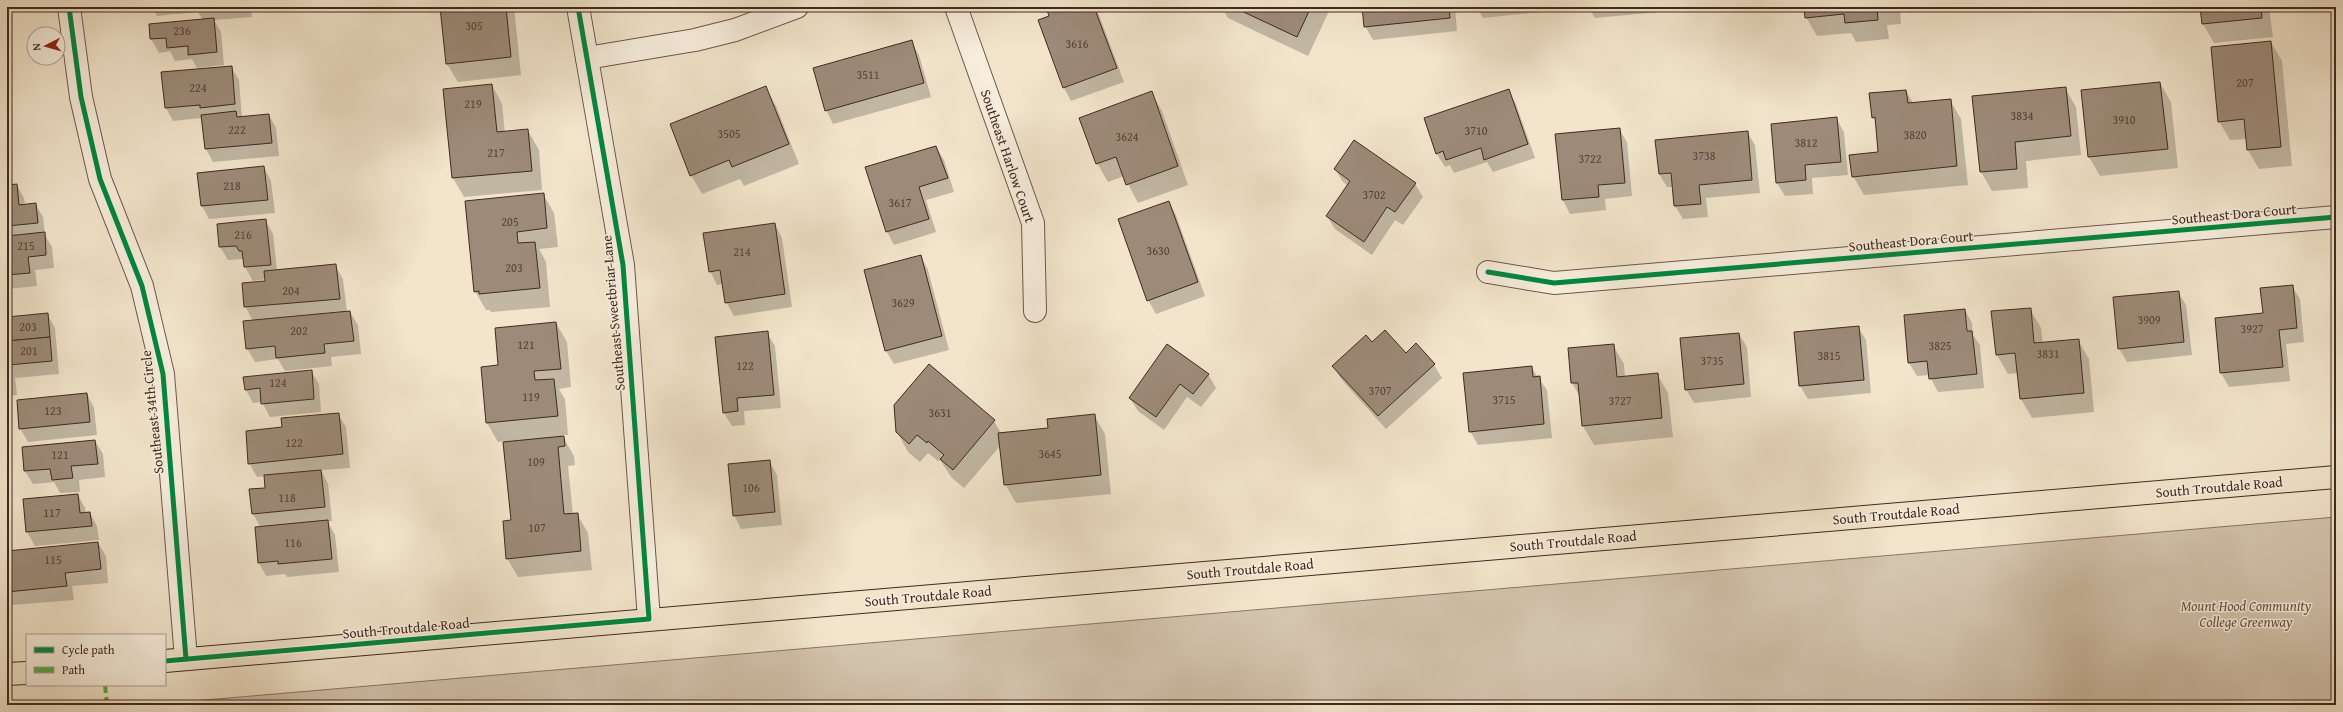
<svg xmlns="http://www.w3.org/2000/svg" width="2343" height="712" font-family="'Gentium Book Plus',serif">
<rect width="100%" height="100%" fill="#f2e5cc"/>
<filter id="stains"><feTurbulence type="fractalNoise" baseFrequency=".005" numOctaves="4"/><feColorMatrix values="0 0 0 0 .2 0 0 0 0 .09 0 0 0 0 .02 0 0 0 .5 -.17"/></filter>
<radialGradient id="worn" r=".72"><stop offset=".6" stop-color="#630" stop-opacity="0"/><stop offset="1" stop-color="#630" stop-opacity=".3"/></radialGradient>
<path fill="#d4c5af" stroke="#8a7767" d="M2336,517V705H147Z"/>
<g fill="#0003">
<path d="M152,7H251L252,17L214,20L221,32L224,65L197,68L192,59L175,61L170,51L159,53L151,39L150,25L203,20L198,12L157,16Z"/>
<path d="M441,7H514L521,75L458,82L447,64Z"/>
<path d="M1047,7H1096L1124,82L1071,101L1064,88L1039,20L1050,16Z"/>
<path d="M1222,7H1331L1308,56L1228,18Z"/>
<path d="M1363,7H1455L1457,31L1373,40L1365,26Z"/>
<path d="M1477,7H1568L1569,9L1483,18Z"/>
<path d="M1588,7H1681V10L1595,18Z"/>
<path d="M1805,7H1900L1901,24L1887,25L1889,39L1856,42L1851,33L1817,36L1806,17Z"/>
<path d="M2201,7H2269L2273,37L2214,43L2203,24Z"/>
<path d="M911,41L919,55L931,97L833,124L826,110Z"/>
<path d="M2271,42L2282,61L2292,166L2259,169L2248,150L2247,139L2230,140L2219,121Z"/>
<path d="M231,67L239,80L242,118L269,115L276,128L279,156L213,162L206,149L202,118L173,121L166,108Z"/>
<path d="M2160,83L2171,102L2178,168L2100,176L2089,157Z"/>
<path d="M492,85L502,104L505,133L528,131L539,150L542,190L464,197L453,178L444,90Z"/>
<path d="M765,87L776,106L799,164L744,186L740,179L702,194L691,175Z"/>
<path d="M2065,88L2076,107L2081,155L2026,161L2028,188L1992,191L1981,172L1974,97Z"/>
<path d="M1508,90L1516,104L1535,158L1493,172L1487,162L1454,173L1450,165L1445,167L1437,154Z"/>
<path d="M1906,91L1913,103L1950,100L1961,119L1968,185L1864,195L1853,176L1879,153L1876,123L1873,117Z"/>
<path d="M1151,92L1162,111L1188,185L1138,203L1124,176L1108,182L1097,163Z"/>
<path d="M1836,118L1844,132L1848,175L1812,178L1813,194L1785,196L1777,183Z"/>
<path d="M1619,129L1627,142L1632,196L1605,199L1606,210L1570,214L1563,200L1556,135Z"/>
<path d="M1747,132L1755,145L1760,193L1706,198L1708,217L1683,219L1675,206L1673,187H1667L1659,174Z"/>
<path d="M936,147L944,160L954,192L926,200L936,232L894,245L887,231Z"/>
<path d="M264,167L271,181L275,213L209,219L202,206L198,173Z"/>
<path d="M1335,169L1415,184L1423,197L1403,225L1395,220L1372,255L1335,229L1327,216L1348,186L1343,182Z"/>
<path d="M17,185L24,198L25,205L35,204L43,217L45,235L52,247L54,268L35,270L37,286L7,289V186Z"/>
<path d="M543,194L554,213L558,247L539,249L546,262L550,307L491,312L490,310H486L475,291Z"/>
<path d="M1169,202L1176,215L1205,296L1156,314L1148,300Z"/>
<path d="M265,220L273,234L277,271L335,265L343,279L347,312H350L358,325L361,354L331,357L332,366L285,371L278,359L255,362L247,348L253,321L245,306L266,282V279L253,281L245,267L244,259L228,260L220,247L218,225Z"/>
<path d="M775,224L782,238L792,307L734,316L726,302L723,284L717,285L710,271Z"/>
<path d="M921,256L928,270L949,350L894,364L886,351L865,271Z"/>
<path d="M2292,286L2300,299L2304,342L2286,344L2290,381L2229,387L2221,373L2216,319L2264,314Z"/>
<path d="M2178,292L2186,305L2192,355L2127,362L2119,348Z"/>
<path d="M2030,309L2041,328L2043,344L2078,340L2089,359L2094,412L2032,418L2021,399L2018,373L2008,374L1997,355Z"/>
<path d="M1965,310L1972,323L1973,335L1980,345L1984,388L1938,392L1929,375L1917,376L1909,363Z"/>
<path d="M7,314L8,318L47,314L55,328L59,374L15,378L17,395L7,396Z"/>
<path d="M556,323L567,342L571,387L559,389L565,399L568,435H562L574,456L575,465L568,466L573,515L577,514L588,533L592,570L518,577L507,558L512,521L504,441L498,442L487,423L499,366Z"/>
<path d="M1858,327L1866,340L1871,393L1808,399L1800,386L1795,333Z"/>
<path d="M767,333L775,346L781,408L744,411L745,425L732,426L724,413Z"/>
<path d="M1739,334L1747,347L1751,397L1694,403L1686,389Z"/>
<path d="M1372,344L1406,354L1416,345L1434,365L1442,378L1386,429L1341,379L1333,366Z"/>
<path d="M1613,345L1624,364L1625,377L1657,374L1668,393L1673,437L1594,445L1583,426L1580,397L1572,383L1569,349Z"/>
<path d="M929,365L994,421L1001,433L1049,429L1094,415L1105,434L1111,494L1016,503L1005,484L1001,445L964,488L952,478L940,460L938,461L928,453L920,462L908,452L897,432Z"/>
<path d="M1531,367L1547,390L1552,438L1478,445L1470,431Z"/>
<path d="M311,371L319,384L321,412L270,417L262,402L253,403L246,390Z"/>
<path d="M1208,374L1216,388L1201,407L1187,397L1164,430L1138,411L1130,398Z"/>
<path d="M87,394L94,408L97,435L28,442L20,428Z"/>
<path d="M338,414L346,427L350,468L321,470L328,484L332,521H327L335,535L339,572L287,577L285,574L266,576L259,563L261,528L253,514L251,490L266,489L265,476L257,477L249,463L283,428Z"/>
<path d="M95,441L103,454L105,477L79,480L80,492L60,493L54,482L33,484L25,471Z"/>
<path d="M769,461L777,475L782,525L741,529L734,515Z"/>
<path d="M78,495L85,508L86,513H90L97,526L99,540L35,546L27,532L24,500Z"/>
<path d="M98,543L106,556L108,583L72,586L74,600L12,605L7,597V552Z"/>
</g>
<g fill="#9d8b79" stroke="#41291f">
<path d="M440,7H506L511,57L446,64Z"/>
<path d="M1046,7H1094L1117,68L1063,88L1038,20L1049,16Z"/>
<path d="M1233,7H1311L1297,37Z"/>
<path d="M1362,7H1449L1450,18L1364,27Z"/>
<path d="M1804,7H1877L1878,20L1845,23L1844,14L1805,18Z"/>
<path d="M2200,7H2261L2262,18L2202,24Z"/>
<path d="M214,18L217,52L188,55V46L167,48L166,38L150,39L149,24Z"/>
<path d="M912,40L924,83L825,111L813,68Z"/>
<path d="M2271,41L2281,147L2247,150L2244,119L2218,122L2211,47Z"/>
<path d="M232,66L235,104L200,108V105L165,108L161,72Z"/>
<path d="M2160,82L2168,149L2088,157L2081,90Z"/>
<path d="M492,84L497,132L528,129L532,171L452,178L443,89Z"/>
<path d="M766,86L789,144L732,167L729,160L690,176L670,124Z"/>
<path d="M2066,87L2071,136L2015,142L2017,169L1980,172L1972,96Z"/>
<path d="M1509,89L1528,144L1484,160L1481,148L1446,160L1443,151L1436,154L1424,118Z"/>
<path d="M1906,90L1908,103L1951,99L1957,166L1852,177L1849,155L1878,152L1875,117L1872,118L1869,93Z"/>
<path d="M1152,91L1178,166L1126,185L1116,157L1096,164L1079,118Z"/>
<path d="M236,111L237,117L269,114L272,143L205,149L201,115Z"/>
<path d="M1837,117L1841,162L1805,165L1806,180L1776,183L1771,124Z"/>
<path d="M1620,128L1625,183L1598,185L1599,197L1562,200L1555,134Z"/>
<path d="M1748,131L1752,180L1699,185L1701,204L1674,206L1671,173L1659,174L1655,140Z"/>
<path d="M1354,140L1416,183L1395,212L1387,207L1364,242L1326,216L1350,181L1334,169Z"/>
<path d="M936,146L948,178L919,187L929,219L886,232L865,167Z"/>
<path d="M264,166L268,200L201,206L197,173Z"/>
<path d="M17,184L19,205L36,203L38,223L7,226V185Z"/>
<path d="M544,193L547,228L517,232L518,243L535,242L540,288L479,294V291L474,292L465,201Z"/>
<path d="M1169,201L1198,282L1147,301L1118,219Z"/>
<path d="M266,219L271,265L244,267L242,251H239L236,246L219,247L217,224Z"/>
<path d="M775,223L785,294L725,303L720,270L709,272L703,233Z"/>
<path d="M45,232L46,255L28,257L30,273L7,275V236Z"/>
<path d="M921,255L942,336L885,351L864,270Z"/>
<path d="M336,264L340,299L244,307L242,283L265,281L264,271Z"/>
<path d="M2293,285L2297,328L2279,330L2283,367L2220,373L2215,318L2263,313L2260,288Z"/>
<path d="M2179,291L2184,342L2118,349L2113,297Z"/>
<path d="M2031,308L2034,343L2079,339L2084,393L2020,399L2015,353L1996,355L1991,311Z"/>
<path d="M1965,309L1967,331H1972L1977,374L1929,379L1927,361L1908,363L1904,315Z"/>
<path d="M350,311L354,341L324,344L325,353L276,358L275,346L246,349L243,321Z"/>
<path d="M48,313L50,337L7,341V317Z"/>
<path d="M556,322L561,369L534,371L535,380L554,379L558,416L486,423L481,367L498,365L495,328Z"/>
<path d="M1859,326L1864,380L1799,386L1794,332Z"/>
<path d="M1385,330L1406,353L1416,343L1435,364L1378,416L1332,366L1366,335L1372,342Z"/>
<path d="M768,331L774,395L737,398L738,411L723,413L715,337Z"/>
<path d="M1739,333L1744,384L1685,390L1680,338Z"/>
<path d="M50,337L52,361L8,365L10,382H7V341Z"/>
<path d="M1167,344L1209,374L1193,394L1180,384L1156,417L1129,398Z"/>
<path d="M1614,344L1617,377L1658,373L1662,418L1582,426L1578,383H1571L1568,348Z"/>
<path d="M929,364L995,420L953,470L940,459L944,455L928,441L927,443L917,435L909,444L896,432L894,405Z"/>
<path d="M1532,366L1533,377L1540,376L1544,424L1469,432L1463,373Z"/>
<path d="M312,370L314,399L261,404L260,388L245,390L243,377Z"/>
<path d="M87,393L90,422L19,429L17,400Z"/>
<path d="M339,413L343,454L248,464L246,431L282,427L281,418Z"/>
<path d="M1095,414L1101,475L1004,485L998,433L1048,428L1047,419Z"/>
<path d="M564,436L565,446L558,447L564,514L578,513L581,551L506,559L503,521L511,520L503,442Z"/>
<path d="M95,440L98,464L71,466L73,478L52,480L50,469L24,471L22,447Z"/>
<path d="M770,460L775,512L733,516L728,464Z"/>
<path d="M321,470L325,507L252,514L249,489L265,488L264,475Z"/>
<path d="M78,494L80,513L90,512L92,526L26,532L23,499Z"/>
<path d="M328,520L332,559L278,564V561L258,563L255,527Z"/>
<path d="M98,542L101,569L65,573L67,586L7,592V551Z"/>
</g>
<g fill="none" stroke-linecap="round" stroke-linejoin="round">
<g stroke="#6d584a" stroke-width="24">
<g id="minor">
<path d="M69,7L81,97L100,179L142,286L163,374L186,659"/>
<path d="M578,7L623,265L649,619"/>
<path d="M956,7L1033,223L1035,311"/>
<path d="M587,58L695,40L735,30L797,7"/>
<path d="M1488,272L1554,283L2336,217"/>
</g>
</g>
<g stroke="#41291f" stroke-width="24">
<g id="major">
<path d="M165,661L2336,477"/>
<path d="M7,674L27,673"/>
</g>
</g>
<use href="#minor" stroke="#f7eede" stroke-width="22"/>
<use href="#major" stroke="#f2e5cc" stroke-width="22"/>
<path stroke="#56ab43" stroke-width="4" stroke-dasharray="8 4" stroke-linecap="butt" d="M105,685L107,705"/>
<g stroke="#f7eede" stroke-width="8">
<g id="cycleway">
<path d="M69,7L81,97L100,179L142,286L163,374L186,659"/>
<path d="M1488,272L1554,283L2336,217"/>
<path d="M165,661L649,619L623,265L578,7"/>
</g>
</g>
<use href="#cycleway" stroke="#00873e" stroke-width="5"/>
</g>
<g text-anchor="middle" stroke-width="3" stroke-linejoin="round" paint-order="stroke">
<g font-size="12" fill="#584236">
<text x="474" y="30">305</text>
<text x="182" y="35">236</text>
<text x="1077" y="48">3616</text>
<text x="868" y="79">3511</text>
<text x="2245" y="87">207</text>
<text x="198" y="92">224</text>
<text x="473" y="108">219</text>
<text x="2022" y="120">3834</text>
<text x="2124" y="124">3910</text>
<text x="237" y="134">222</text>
<text x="1476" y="135">3710</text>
<text x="729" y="138">3505</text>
<text x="1915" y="139">3820</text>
<text x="1127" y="141">3624</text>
<text x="1806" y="147">3812</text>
<text x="496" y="157">217</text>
<text x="1704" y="160">3738</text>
<text x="1590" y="163">3722</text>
<text x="232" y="190">218</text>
<text x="1374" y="199">3702</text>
<text x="900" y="207">3617</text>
<text x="510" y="226">205</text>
<text x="243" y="239">216</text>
<text x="26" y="250">215</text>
<text x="1158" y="255">3630</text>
<text x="742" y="256">214</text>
<text x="514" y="272">203</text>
<text x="291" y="295">204</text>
<text x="903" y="307">3629</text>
<text x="2149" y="324">3909</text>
<text x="28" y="331">203</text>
<text x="2252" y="333">3927</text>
<text x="299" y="335">202</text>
<text x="526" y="349">121</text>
<text x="1940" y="350">3825</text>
<text x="29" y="355">201</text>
<text x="2048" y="358">3831</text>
<text x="1829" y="360">3815</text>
<text x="1712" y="365">3735</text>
<text x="745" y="370">122</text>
<text x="278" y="387">124</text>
<text x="1380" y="395">3707</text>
<text x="531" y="401">119</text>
<text x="1504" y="404">3715</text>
<text x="1620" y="405">3727</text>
<text x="53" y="415">123</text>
<text x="940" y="417">3631</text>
<text x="294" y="447">122</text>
<text x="1050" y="458">3645</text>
<text x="60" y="459">121</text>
<text x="536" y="466">109</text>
<text x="751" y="492">106</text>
<text x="287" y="502">118</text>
<text x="52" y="517">117</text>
<text x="537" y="532">107</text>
<text x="293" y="547">116</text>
<text x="53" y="564">115</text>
</g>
<g font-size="14" fill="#41291f" stroke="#f7eede">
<text transform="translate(1008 156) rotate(71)" y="5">Southeast Harlow Court</text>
<text transform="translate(2234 214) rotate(-5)" y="5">Southeast Dora Court</text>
<text transform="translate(1911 241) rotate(-5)" y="5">Southeast Dora Court</text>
<text transform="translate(613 313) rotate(-95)" y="5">Southeast Sweetbriar Lane</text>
<text transform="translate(152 412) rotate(-96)" y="5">Southeast 34th Circle</text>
<text transform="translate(2219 487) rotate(-5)" y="5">South Troutdale Road</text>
<text transform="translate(1896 514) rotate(-5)" y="5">South Troutdale Road</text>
<text transform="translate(1573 541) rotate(-5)" y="5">South Troutdale Road</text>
<text transform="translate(1250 569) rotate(-5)" y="5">South Troutdale Road</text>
<text transform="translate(928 596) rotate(-5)" y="5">South Troutdale Road</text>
<text transform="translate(406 628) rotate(-5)" y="5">South Troutdale Road</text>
</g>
<g font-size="14" font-style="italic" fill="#665043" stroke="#f7eede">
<text x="2246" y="611">Mount Hood Community<tspan x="2246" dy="16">College Greenway</tspan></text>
</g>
</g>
<rect width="2343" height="712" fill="none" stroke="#f2e5cc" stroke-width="24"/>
<rect x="8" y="8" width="2327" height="696" fill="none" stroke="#41291f" stroke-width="2"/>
<rect x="12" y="12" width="2319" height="688" fill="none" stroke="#41291f"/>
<rect x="26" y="634" width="140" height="52" fill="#f7eede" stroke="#ae9f92"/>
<rect x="34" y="647" width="20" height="6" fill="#00873e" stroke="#ae9f92"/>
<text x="62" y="654" font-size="12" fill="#41291f">Cycle path</text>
<rect x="34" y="667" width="20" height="6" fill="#56ab43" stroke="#ae9f92"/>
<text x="62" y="674" font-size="12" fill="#41291f">Path</text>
<g transform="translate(46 46) rotate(264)"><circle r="19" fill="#f7eede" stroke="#ae9f92"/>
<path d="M0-3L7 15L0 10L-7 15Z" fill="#8f2418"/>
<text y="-6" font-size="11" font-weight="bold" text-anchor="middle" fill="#41291f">N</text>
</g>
<rect width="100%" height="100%" filter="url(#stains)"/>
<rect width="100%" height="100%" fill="url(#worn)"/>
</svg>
